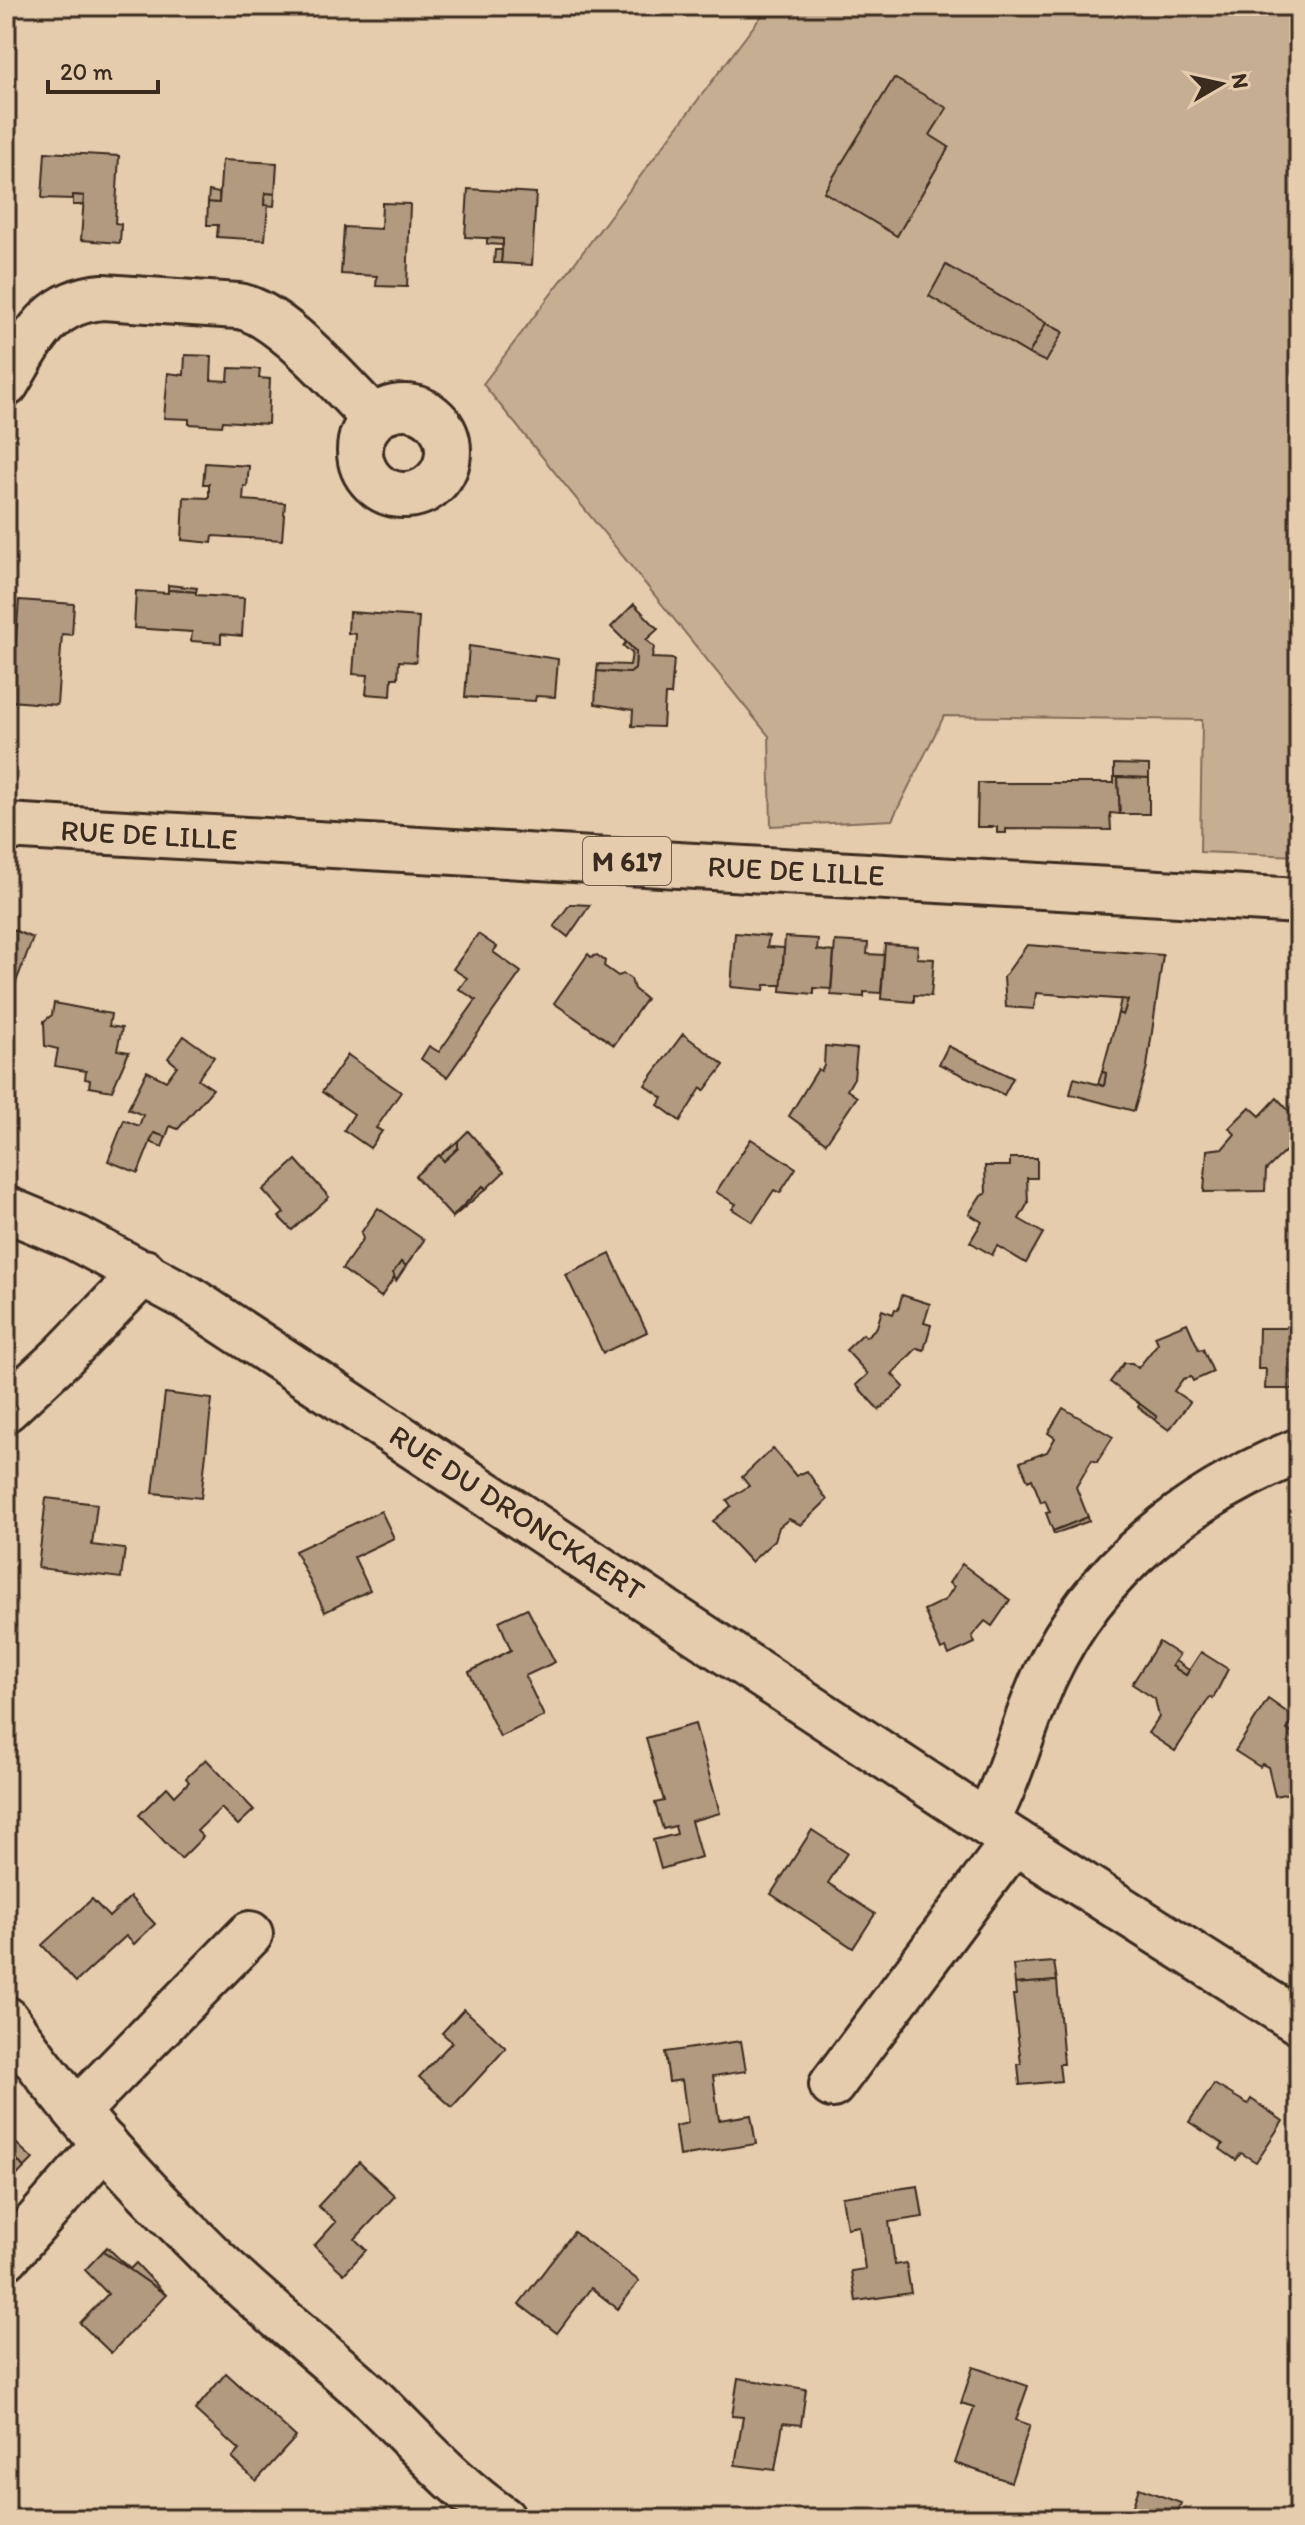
<svg xmlns="http://www.w3.org/2000/svg" width="1305" height="2525" font-family="Itim,sans-serif">
<rect width="100%" height="100%" fill="#e5ccad"/>
<filter id="ink" filterUnits="userSpaceOnUse"><feTurbulence type="fractalNoise" baseFrequency=".0125" numOctaves="2"/><feDisplacementMap in="SourceGraphic" scale="16" xChannelSelector="R" yChannelSelector="G"/><feConvolveMatrix kernelMatrix="1 2 1 2 8 2 1 2 1" color-interpolation-filters="sRGB"/></filter>
<g filter="url(#ink)">
<path fill="#c6ae93" stroke="#806c58" stroke-width="2" d="M769,6H1299V856L1200,852L1202,720L944,716L892,820L771,826L769,736L483,384Z"/>
<g fill="#b19a80" stroke="#3b2a1e" stroke-width="2">
<path d="M894,78L947,108L930,135L949,147L897,236L824,192Z"/>
<path d="M45,152L119,156L115,223L121,224L120,243L81,240L84,196L73,195V199L42,198Z"/>
<path d="M222,160L277,163L275,194L265,193L264,205H268L265,240L217,237L218,225H207L208,202L219,203Z"/>
<path d="M468,189L536,193L532,265L501,263L503,239L465,237Z"/>
<path d="M209,191L219,193V203L208,202Z"/>
<path d="M265,193L275,194L274,206L264,205Z"/>
<path d="M73,195L84,196L83,205H73Z"/>
<path d="M382,203L410,204L407,287L376,286L377,276L341,274L344,227L381,229Z"/>
<path d="M487,238L503,239V245L487,244Z"/>
<path d="M495,250H502L501,263H494Z"/>
<path d="M946,265L1046,323L1029,354L929,296Z"/>
<path d="M1046,323L1063,332L1046,362L1029,354Z"/>
<path d="M185,355L212,356L211,380L228,381L229,368L260,369L259,378L270,379L268,424L223,421L222,426L189,424V419L164,418L168,373L184,375Z"/>
<path d="M205,463L249,466L247,487L244,486L243,500L285,503L282,540L213,536L212,543L182,540L184,497L209,498V484H203Z"/>
<path d="M168,585L197,588L196,592L168,590Z"/>
<path d="M168,590L196,592V595L244,598L242,636L221,634V643L191,641L192,632L134,628L136,591L168,593Z"/>
<path d="M19,600L74,604L72,635L62,634L57,705L11,701Z"/>
<path d="M634,604L658,629L646,640L654,647L652,658L674,659L671,695H665L663,727L632,726L633,710L595,704L597,671L630,673L635,669L636,652L611,627Z"/>
<path d="M349,612L419,617L416,662L399,661L398,678H392L391,696L366,694L368,675L353,674L356,634L348,633Z"/>
<path d="M626,642L636,652L635,669L630,673L597,671L598,664L630,665L632,653L623,646Z"/>
<path d="M469,646L558,659L555,697L536,696L535,701L465,697Z"/>
<path d="M1114,764L1149,765V778L1114,777Z"/>
<path d="M1114,777H1118L1120,814L1110,813L1111,830L1006,829V833H997V827H977L978,783H1114Z"/>
<path d="M1118,777L1149,778V814H1120Z"/>
<path d="M570,904L590,905L568,937L554,926Z"/>
<path d="M6,927L33,938L14,987L6,983Z"/>
<path d="M735,933L769,936L767,947L784,948L782,985H765L764,990L731,987Z"/>
<path d="M478,934L497,947L493,952L521,972L447,1077L421,1059L429,1046L439,1052L476,1000L459,989L467,978L453,969Z"/>
<path d="M785,937L818,939L817,950L834,952L831,989L814,988V994L781,991Z"/>
<path d="M835,941L868,943L867,954L884,955L881,993L864,992V997L831,995Z"/>
<path d="M885,944L918,946L917,958L934,959L931,996L914,995V1002L881,999Z"/>
<path d="M1027,945L1163,955L1147,1067L1134,1111L1070,1094L1074,1078L1104,1086L1106,1073L1102,1072L1118,1013L1123,1015L1128,1000L1036,993L1034,1009L1006,1007L1004,977Z"/>
<path d="M588,954L591,957L597,955L605,961L604,966L618,976L624,974L631,979L634,989L646,999L614,1045L554,1003Z"/>
<path d="M1121,999L1128,1000L1123,1015L1118,1013Z"/>
<path d="M54,1003L111,1014L109,1026L122,1028L117,1050L129,1052L112,1091L89,1087L90,1080L85,1079L86,1071L55,1066L58,1049L45,1046L44,1021L52,1015Z"/>
<path d="M683,1034L724,1065L704,1091L701,1088L680,1121L658,1105L663,1098L645,1085Z"/>
<path d="M184,1036L214,1057L198,1079L213,1089L178,1129L170,1126L166,1137L154,1133L138,1173L108,1161L124,1120L139,1126L143,1115L128,1109L147,1071L166,1081L177,1066L168,1058Z"/>
<path d="M825,1046L857,1049L854,1078L847,1090L857,1097L826,1143L789,1116L818,1069L821,1071L824,1066Z"/>
<path d="M948,1046L1013,1078L1004,1095L939,1064Z"/>
<path d="M348,1055L401,1092L376,1128L382,1131L370,1148L344,1130L354,1114L322,1092Z"/>
<path d="M1102,1072L1106,1073L1104,1086L1098,1084Z"/>
<path d="M1277,1098L1299,1122V1138L1266,1170L1265,1191L1204,1192L1207,1150L1223,1148L1235,1134L1229,1128L1250,1107L1260,1116Z"/>
<path d="M468,1131L504,1172L486,1189L483,1186L452,1217L415,1176L439,1155L444,1161L458,1148V1141Z"/>
<path d="M154,1133L166,1137L162,1147L150,1142Z"/>
<path d="M751,1139L796,1168L780,1193L774,1190L753,1222L732,1209L736,1204L716,1192Z"/>
<path d="M458,1141V1148L444,1161L440,1156Z"/>
<path d="M1010,1158H1037V1178H1027L1028,1203L1019,1219L1043,1233L1026,1263L997,1246L992,1255L970,1242L982,1222L969,1214L981,1195L986,1194L985,1166H1010Z"/>
<path d="M296,1160L329,1197L292,1230L279,1217L284,1213L263,1190Z"/>
<path d="M483,1186L486,1189L452,1218V1217Z"/>
<path d="M378,1208L424,1240L406,1266L401,1262L393,1273L396,1275L381,1297L342,1269L363,1239L361,1233Z"/>
<path d="M610,1254L647,1332L603,1353L566,1275Z"/>
<path d="M401,1262L406,1266L396,1281L393,1273Z"/>
<path d="M6,1268L15,1273L6,1290Z"/>
<path d="M902,1295L930,1304L924,1323L931,1325L924,1350L917,1348L892,1374L904,1387L879,1410L856,1385L868,1374L846,1350L863,1334L866,1337L877,1327L882,1310L893,1314L895,1309L898,1310Z"/>
<path d="M1299,1318V1371H1293V1389H1265L1266,1369H1258L1259,1328H1285Z"/>
<path d="M1187,1323L1199,1350L1203,1349L1213,1372L1193,1381L1191,1377L1183,1379L1174,1391L1190,1402L1169,1430L1155,1420L1157,1417L1110,1382L1124,1363H1132L1138,1368L1158,1343L1155,1336Z"/>
<path d="M165,1393L212,1399L201,1498L153,1493Z"/>
<path d="M1140,1404L1157,1417L1155,1420L1138,1407Z"/>
<path d="M1063,1408L1113,1437L1097,1462L1092,1460L1076,1487L1088,1517L1053,1531L1046,1513L1050,1512L1045,1500L1041,1502L1032,1479L1028,1481L1020,1462L1047,1452L1055,1438L1048,1433Z"/>
<path d="M773,1448L796,1476L807,1471L827,1500L801,1525L789,1519L779,1527L775,1540L751,1562L713,1521L731,1506L727,1500L749,1486L742,1477Z"/>
<path d="M46,1498L97,1504L92,1545L125,1549L121,1578L38,1568Z"/>
<path d="M381,1511L394,1538L354,1557L370,1590L325,1612L295,1551Z"/>
<path d="M1088,1517L1089,1521L1054,1534L1053,1531Z"/>
<path d="M962,1564L1010,1600L992,1626L985,1621L972,1636L975,1643L949,1655L946,1648L941,1650L924,1610L945,1600L954,1587L949,1583Z"/>
<path d="M527,1608L555,1662L525,1676L544,1716L500,1737L469,1672L511,1650L499,1621Z"/>
<path d="M1159,1642L1179,1655L1172,1666L1186,1675L1201,1652L1228,1669L1213,1699L1210,1697L1175,1751L1148,1733L1159,1717L1155,1699L1132,1684Z"/>
<path d="M1175,1661L1189,1670L1186,1675L1172,1666Z"/>
<path d="M1268,1699L1295,1718L1287,1730L1299,1737V1791L1275,1796L1268,1767L1262,1764L1260,1767L1235,1751Z"/>
<path d="M695,1724L720,1813L691,1821L701,1857L661,1869L653,1840L677,1834L675,1826L663,1829L655,1803L664,1801L646,1738Z"/>
<path d="M206,1759L254,1810L238,1825L221,1808L197,1831L203,1837L181,1859L139,1815L167,1787L175,1796L189,1782L186,1778Z"/>
<path d="M812,1830L847,1853L828,1883L875,1914L853,1948L771,1894Z"/>
<path d="M130,1897L155,1924L134,1944L126,1936L76,1982L42,1945L92,1899L109,1917Z"/>
<path d="M1054,1962L1057,1981L1015,1984L1013,1965Z"/>
<path d="M1057,1981L1064,2064H1059L1061,2081L1020,2085L1018,2064H1021L1013,1995H1016L1015,1984Z"/>
<path d="M464,2009L506,2048L452,2107L419,2077L452,2042L442,2033Z"/>
<path d="M741,2041L746,2071L713,2076L719,2120L751,2115L756,2144L679,2156L675,2126L688,2123L682,2080L669,2082L665,2052Z"/>
<path d="M1214,2084L1248,2104L1251,2099L1283,2121L1256,2162L1241,2153L1236,2160L1220,2149L1223,2144L1189,2122Z"/>
<path d="M6,2134L33,2159L24,2168L6,2147Z"/>
<path d="M6,2147L24,2168L6,2187Z"/>
<path d="M359,2162L395,2196L355,2239L366,2250L344,2274L314,2246L336,2222L318,2206Z"/>
<path d="M918,2186L923,2217L889,2222L895,2265L906,2263L911,2293L856,2301L851,2271L865,2269L859,2226L847,2228L842,2197Z"/>
<path d="M574,2232L639,2281L618,2309L591,2288L557,2333L519,2304Z"/>
<path d="M107,2247L130,2269L136,2263L166,2295L103,2251Z"/>
<path d="M103,2251L166,2295L111,2353L80,2323L108,2294L85,2270Z"/>
<path d="M973,2367L1028,2386L1016,2420L1030,2425L1011,2482L955,2463L974,2407L961,2403Z"/>
<path d="M226,2373L296,2437L256,2481L232,2458L239,2450L195,2410Z"/>
<path d="M738,2378L806,2389L801,2425L783,2423L775,2470L735,2465L743,2417L732,2416Z"/>
<path d="M1139,2488L1181,2503L1175,2519L1129,2517Z"/>
</g>
<g fill="none" stroke-linecap="round" stroke-linejoin="round">
<g stroke="#3b2a1e" stroke-width="50">
<g id="minor">
<path d="M6,384C32,341 47,301 103,297L238,306C280,312 342,387 374,418"/>
<circle cx="404" cy="451" r="44"/>
<path d="M6,1409L63,1356L144,1272"/>
<path d="M986,1822C1012,1776 1023,1724 1045,1676C1095,1568 1191,1494 1299,1451"/>
<path d="M6,2019C62,2100 130,2176 200,2245C251,2297 310,2342 364,2391C410,2434 450,2483 503,2519"/>
<path d="M832,2085L1014,1841"/>
<path d="M77,2111L250,1934"/>
<path d="M6,2257L105,2144"/>
</g>
</g>
<g stroke="#3b2a1e" stroke-width="50">
<path id="secondary" d="M6,1209L76,1238L188,1298L1014,1841L1299,2022"/>
</g>
<g stroke="#3b2a1e" stroke-width="50">
<path id="primary" d="M6,826L1299,901"/>
</g>
<use href="#minor" stroke="#e5ccad" stroke-width="44"/>
<use href="#secondary" stroke="#e5ccad" stroke-width="44"/>
<use href="#primary" stroke="#e5ccad" stroke-width="44"/>
</g>
</g>
<g text-anchor="middle" stroke-width="7" stroke-linejoin="round" paint-order="stroke">
<rect fill="#e5ccad" stroke="#6e5b49" stroke-width="2" x="583" y="837" width="88" height="48" rx="6"/>
<g font-size="28" font-weight="bold" fill="#3b2a1e">
<text x="627" y="871">M 617</text>
</g>
<g font-size="30" fill="#3b2a1e" stroke="#e5ccad">
<text transform="translate(149 835) rotate(3)" y="10">RUE DE LILLE</text>
<text transform="translate(796 871) rotate(3)" y="10">RUE DE LILLE</text>
<text transform="translate(517 1513) rotate(33)" y="10">RUE DU DRONCKAERT</text>
</g>
</g>
<rect width="1305" height="2525" fill="none" stroke="#e5ccad" stroke-width="32"/>
<rect x="16" y="16" width="1273" height="2493" fill="none" stroke="#3b2a1e" stroke-width="3" filter="url(#ink)"/>
<g transform="translate(1221 84) rotate(81)" stroke="#e5ccad" stroke-width="6" paint-order="stroke">
<path d="M0-6L14 30L0 20L-14 30Z" fill="#3b2a1e"/>
<text y="-12" font-size="22" font-weight="bold" text-anchor="middle" fill="#3b2a1e">N</text>
</g>
<path d="M48 80v12h110v-12" fill="none" stroke="#3b2a1e" stroke-width="4"/>
<text x="60" y="80" font-size="24" fill="#3b2a1e" stroke="#e5ccad" stroke-width="6" paint-order="stroke">20 m</text>
</svg>
